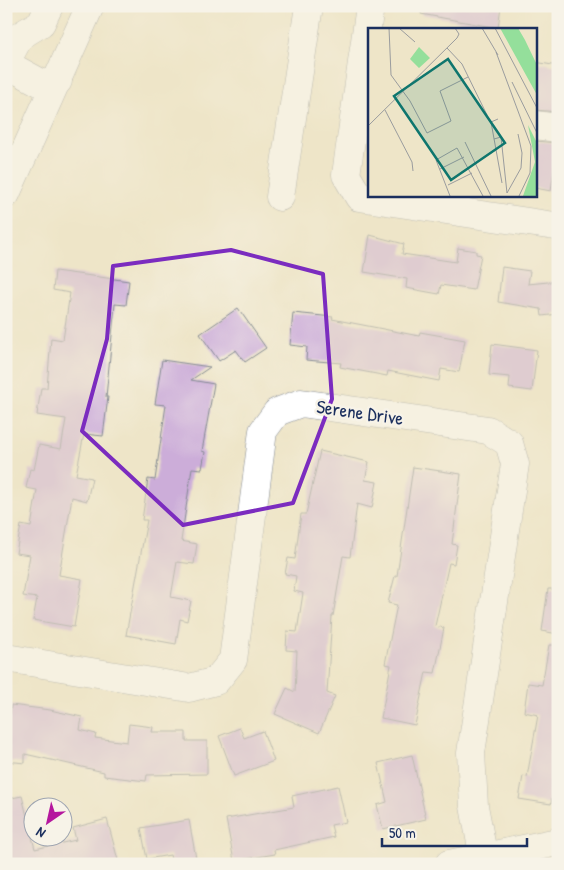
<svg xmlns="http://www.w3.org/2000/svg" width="564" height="870" font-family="'Patrick Hand',sans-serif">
<rect width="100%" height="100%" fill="#f7f3e8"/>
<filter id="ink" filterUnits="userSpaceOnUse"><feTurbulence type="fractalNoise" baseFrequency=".02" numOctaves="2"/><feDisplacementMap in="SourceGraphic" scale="10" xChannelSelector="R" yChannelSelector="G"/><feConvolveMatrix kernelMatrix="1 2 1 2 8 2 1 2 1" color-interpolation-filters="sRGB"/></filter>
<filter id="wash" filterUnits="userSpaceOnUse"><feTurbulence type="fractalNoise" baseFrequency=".0096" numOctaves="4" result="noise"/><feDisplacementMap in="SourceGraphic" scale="20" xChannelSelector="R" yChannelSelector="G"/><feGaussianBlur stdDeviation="1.12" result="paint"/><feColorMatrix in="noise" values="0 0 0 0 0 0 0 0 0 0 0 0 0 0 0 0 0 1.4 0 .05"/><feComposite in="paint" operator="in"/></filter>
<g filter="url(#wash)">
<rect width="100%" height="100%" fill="#eee5c8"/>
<g id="blocks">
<g fill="#ccadd9">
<path d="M422,6H501L498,28L421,14Z"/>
<path d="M535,62L558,66V112L535,110Z"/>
<path d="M535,141L558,143L551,191L535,188Z"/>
<path d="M370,235L404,244L402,254L456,262L458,248L476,251V254L481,255L474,290L441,285L439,294L406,288L407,279L364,272Z"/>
<path d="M502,267L530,271L528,284L558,281V314L542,316L541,309L498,302Z"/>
<path d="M55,271L129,281L126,305L115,304L106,397H108L103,436L84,434L76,475L92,478L87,501L72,497L59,575L82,579L74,627L33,620L37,598L23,596L30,555L16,553L21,525L31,527L37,490L26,488L30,469L34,470L39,445L61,449L66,419L37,415L41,388H47L51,338L63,340L70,293L53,290Z"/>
<path d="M238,308L266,348L245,362L236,350L219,361L200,334Z"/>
<path d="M293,313L333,317L332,319L419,336L420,332L465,340L459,372L441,369L439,381L388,371L387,376L340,367L341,363L306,360L307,347L290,345Z"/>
<path d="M492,344L537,350L532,391L509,388L510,377L489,375Z"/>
<path d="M162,360L210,367L191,380L214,384L202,451L205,452L202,469L192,468L181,541L197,544L194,564L177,562L171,597L191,601L187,621L180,619L176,644L126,635L147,520H142L148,479L155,480L166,405L155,404Z"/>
<path d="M320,451L369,462L365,480L377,482L372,508L357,504L350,557L343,556L333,616H332L327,693L335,696L319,733L275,714L287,688L295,692L297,651L286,650L287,631L297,632L303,593L294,591L296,576L285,574L288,558L295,559L301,514H306Z"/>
<path d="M413,467L461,474L452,544L457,545L454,564L449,563L435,626L444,628L435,673L426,672L415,725L381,718L391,665L385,664L397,605L388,603L395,576H397Z"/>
<path d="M548,589H558V634L542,631Z"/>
<path d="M549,645H558V794L553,793L551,804L519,799L523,776L527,777L538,715L524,712L528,683L542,685Z"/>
<path d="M11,705L50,710L82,717L80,730L96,734L95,738L127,742L129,724L153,727L152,732H186V741H207V774L147,775L146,781L104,776V772L25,754V763L6,761V714H10Z"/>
<path d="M240,728L244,738L263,731L274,761L234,776L219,736Z"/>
<path d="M412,755L426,819L383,829L377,805L387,802L378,763Z"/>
<path d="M338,786L346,822L331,825L334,837L274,850L275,854L234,861L226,819L294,807L292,796Z"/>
<path d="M22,796L35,849L76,840L73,828L107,819L119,864H6V799Z"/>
<path d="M189,820L197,864H172L170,855L147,859L141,828Z"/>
</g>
</g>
</g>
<g filter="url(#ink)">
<use href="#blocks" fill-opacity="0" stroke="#848a93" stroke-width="1"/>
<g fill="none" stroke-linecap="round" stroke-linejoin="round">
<g stroke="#848a93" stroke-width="29">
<g id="minor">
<path d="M370,6L346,175L359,197L555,226L558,225"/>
<path d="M6,62L20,36L41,23L49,6"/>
<path d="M6,64L43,84L58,81"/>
<path d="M535,125L558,128"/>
<path d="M6,194L90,6"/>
<path d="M280,197L309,6"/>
<path d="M6,658L189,688L216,681L233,660L263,431L277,412L301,403L488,430L509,443L515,464L471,753L474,806L485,864"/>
<path d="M449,864L558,842"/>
</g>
</g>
<use href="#minor" stroke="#fff" stroke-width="28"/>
</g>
</g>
<path d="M0 0H564V870H0ZM231,250L323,274L332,399L293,503L183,525L82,431L107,339L113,266Z" fill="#eee5c8" fill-opacity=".55" fill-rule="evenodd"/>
<path fill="none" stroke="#7b2cbf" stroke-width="4" stroke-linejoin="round" d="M231,250L323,274L332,399L293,503L183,525L82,431L107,339L113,266Z"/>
<g text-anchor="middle" stroke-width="5" stroke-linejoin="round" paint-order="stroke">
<g font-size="19" fill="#1b2f5e" stroke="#f7f3e8">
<text transform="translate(360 412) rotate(8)" y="7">Serene Drive</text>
</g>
</g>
<g transform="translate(368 28)">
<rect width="169" height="169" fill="#eee5c8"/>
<path d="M132,0H150L157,12L169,37V67ZM51,19L62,30L51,40L42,31ZM160,97L169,115V168H155L167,134Z" fill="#94df9b"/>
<path fill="none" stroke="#9a9c9e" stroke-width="1" d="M21,0L23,47L42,73L59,105L83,93L72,63L100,49M31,0L47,14M114,0L130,27M127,0L169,80M79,20L94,36L119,87M128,24L163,118L162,145L151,168M144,54L169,105M17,82L44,134L45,143M130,91L123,94L134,155M0,98L89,10L91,6L87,0M126,111L133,109L139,165L153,140L154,125L150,106M97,114L123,168M72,141L96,129M80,157L104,145M82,168L68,132L89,120L115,168"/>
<path fill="#0f766e" fill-opacity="0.15" stroke="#0f766e" stroke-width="2.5" d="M80,31L137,115L83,152L26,68Z"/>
<rect width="169" height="169" fill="none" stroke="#1b2f5e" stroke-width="2.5"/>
</g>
<rect width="564" height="870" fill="none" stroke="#f7f3e8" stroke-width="25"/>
<g transform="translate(48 822) rotate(214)"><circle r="24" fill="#f7f3e8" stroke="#9fa5b1"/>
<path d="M0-4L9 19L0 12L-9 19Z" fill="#b5179e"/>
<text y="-8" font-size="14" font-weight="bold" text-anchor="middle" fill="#1b2f5e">N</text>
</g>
<path d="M382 838v8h145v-8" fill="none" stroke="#1b2f5e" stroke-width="2.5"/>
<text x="389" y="838" font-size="15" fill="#1b2f5e" stroke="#f7f3e8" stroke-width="4" paint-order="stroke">50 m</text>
</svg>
